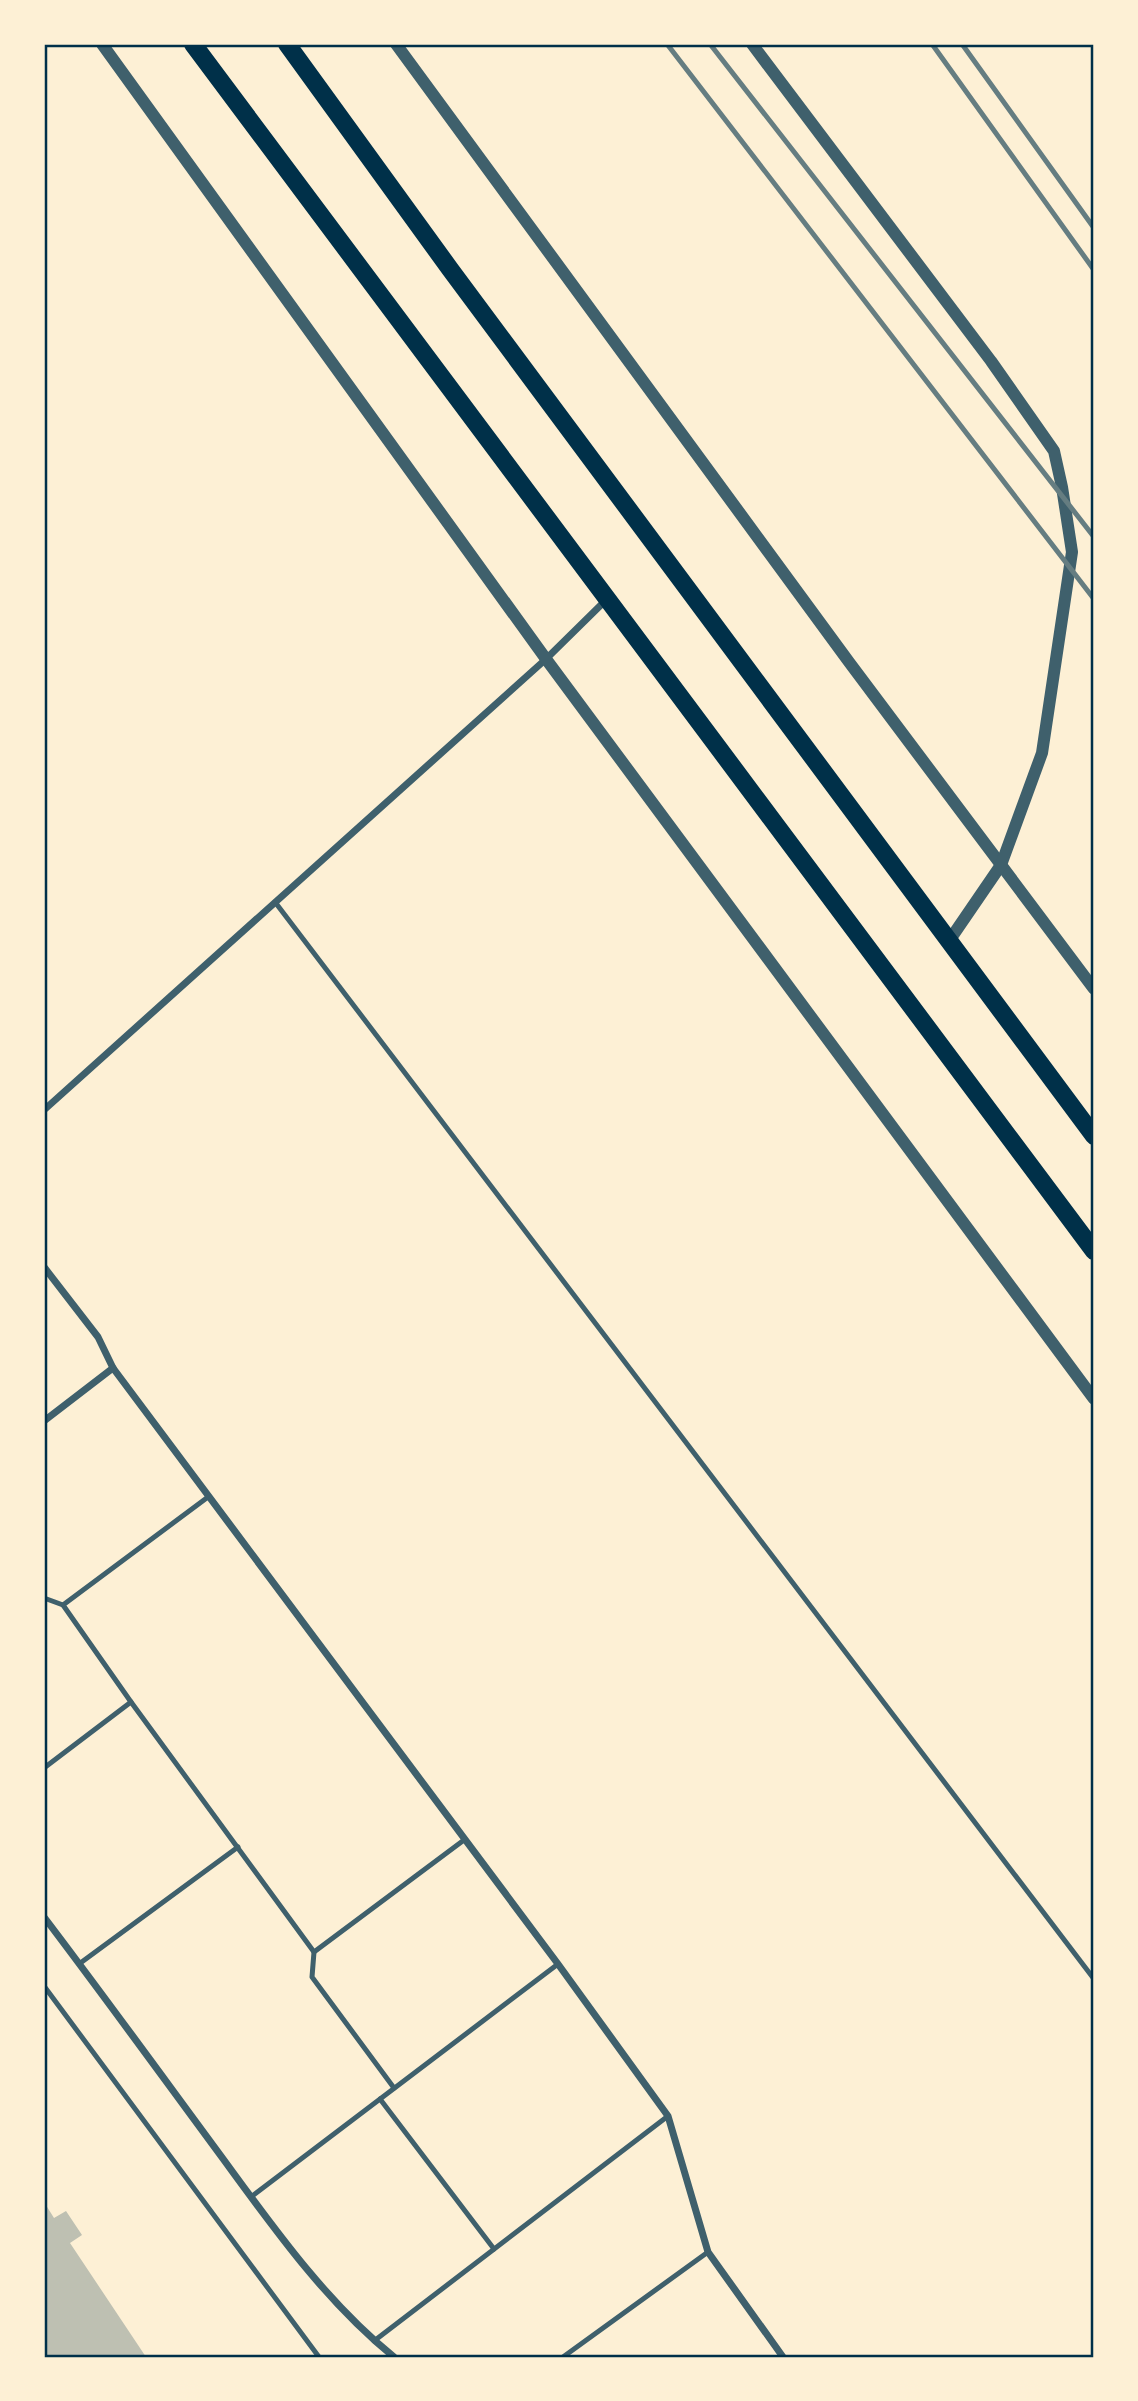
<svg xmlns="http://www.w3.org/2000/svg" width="1138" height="2401" font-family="Jost,sans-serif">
<rect width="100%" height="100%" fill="#fdf0d5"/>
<path fill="#bec0b2" d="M44,2202L54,2218L66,2211L82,2235L70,2243L146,2357H44Z"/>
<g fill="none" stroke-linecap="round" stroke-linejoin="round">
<g stroke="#3f606c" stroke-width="5">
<path d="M275,902L1094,1979"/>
<path d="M208,1497L63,1605L131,1702L314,1952L464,1840"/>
<path d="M44,1598L63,1605"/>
<path d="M44,1768L131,1702"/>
<path d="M314,1952L312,1977L394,2088"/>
<path d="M79,1964L238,1847"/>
<path d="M44,1986L319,2357"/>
<path d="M380,2099L494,2249"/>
<path d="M251,2197L558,1964"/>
<path d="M374,2341L668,2116"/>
<path d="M563,2357L708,2252"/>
</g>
<g stroke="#3f606c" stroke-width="7">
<path d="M44,1110L546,659L607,599"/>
<path d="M44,1267L98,1337L113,1368L558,1964L668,2116L708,2252L783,2357"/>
<path d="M44,1421L113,1368"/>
<path d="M44,1917C104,1996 162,2076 221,2156C273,2227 325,2301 394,2357"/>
</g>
<g stroke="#3f606c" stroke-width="12">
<path d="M102,44L546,659L1094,1399"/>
<path d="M396,44L849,662L1094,989"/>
<path d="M752,44L991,361L1054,451L1062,487L1072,552L1042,753L1001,865L949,941"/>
</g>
<g stroke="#003049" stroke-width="18">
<path d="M193,44L1094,1251"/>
<path d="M287,44L450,269L1094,1136"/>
</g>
<g stroke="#657d81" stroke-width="5">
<path d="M667,44L1094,599"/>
<path d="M710,44L1094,537"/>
<path d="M932,44L1094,270"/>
<path d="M962,44L1094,228"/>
</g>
</g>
<rect width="1138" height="2401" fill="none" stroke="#fdf0d5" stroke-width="91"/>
<rect x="46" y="46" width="1046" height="2310" fill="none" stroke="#003049" stroke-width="2.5"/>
</svg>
